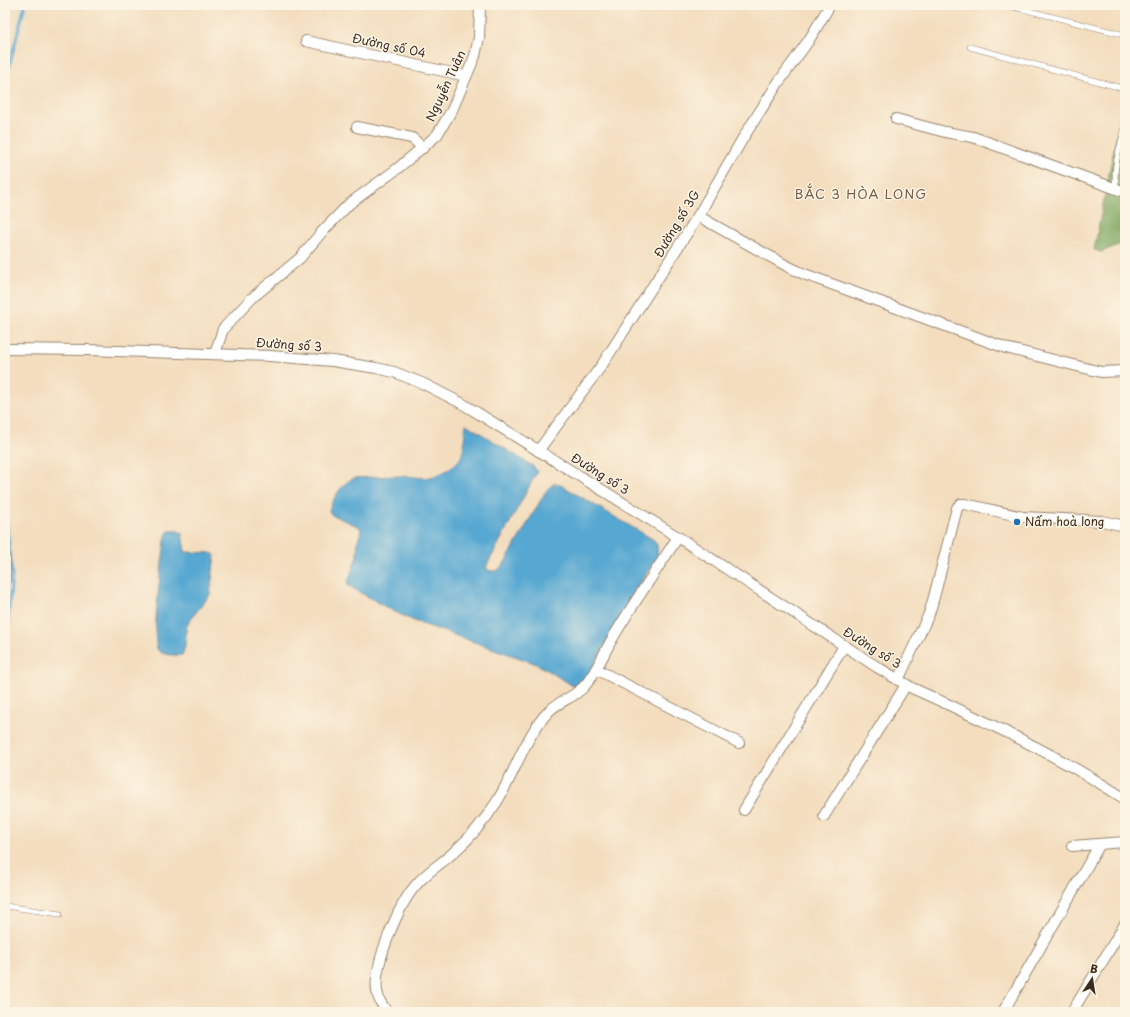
<svg xmlns="http://www.w3.org/2000/svg" width="1130" height="1017" font-family="'Playpen Sans',sans-serif">
<rect width="100%" height="100%" fill="#fcf5e5"/>
<filter id="ink" filterUnits="userSpaceOnUse"><feTurbulence type="fractalNoise" baseFrequency=".025" numOctaves="2"/><feDisplacementMap in="SourceGraphic" scale="8" xChannelSelector="R" yChannelSelector="G"/><feConvolveMatrix kernelMatrix="1 2 1 2 8 2 1 2 1" color-interpolation-filters="sRGB"/></filter>
<filter id="wash" filterUnits="userSpaceOnUse"><feTurbulence type="fractalNoise" baseFrequency=".012" numOctaves="4" result="noise"/><feDisplacementMap in="SourceGraphic" scale="16" xChannelSelector="R" yChannelSelector="G"/><feGaussianBlur stdDeviation="0.9" result="paint"/><feColorMatrix in="noise" values="0 0 0 0 0 0 0 0 0 0 0 0 0 0 0 0 0 1.4 0 .05"/><feComposite in="paint" operator="in"/></filter>
<g filter="url(#wash)">
<rect width="100%" height="100%" fill="#f3ddbe"/>
<path fill="#7ea65e" stroke="#5c683e" d="M1125,93V245L1121,244L1101,252L1094,250Z"/>
<g fill="#57a7d1" stroke="#496878">
<path d="M466,424L534,467L537,472L486,567L489,571H496L503,566L546,491L553,484H559L654,540L657,545L658,557L629,600L592,669L579,686L575,687L537,664L414,621L393,611L347,585L357,556L358,540L361,532L360,527L332,515L329,511C332,500 343,481 355,478C372,477 388,476 405,476C413,476 421,479 430,477C440,475 453,468 459,460C467,450 463,436 466,424Z"/>
<path d="M169,531H178L182,533L185,552L211,553L215,555L210,595L189,621C183,633 188,644 182,655C176,655 163,656 158,650C150,639 163,558 165,540L167,533Z"/>
</g>
<g fill="none" stroke-linecap="round" stroke-linejoin="round">
<g stroke="#57a7d1" stroke-width="3">
<path d="M5,82L25,5"/>
<path d="M5,511L12,575L5,651"/>
</g>
</g>
</g>
<g filter="url(#ink)">
<g fill="none" stroke-linecap="round" stroke-linejoin="round">
<g stroke="#97846e" stroke-width="6">
<g id="lane">
<path d="M1006,5L1125,35"/>
<path d="M970,47L1125,89"/>
<path d="M1117,189C1111,169 1121,146 1125,126"/>
<path d="M5,906L60,914"/>
</g>
</g>
<g stroke="#97846e" stroke-width="12">
<g id="street">
<path d="M306,41L466,76"/>
<path d="M896,119L945,132L973,137L1125,192"/>
<path d="M357,127L412,138L423,148"/>
<path d="M698,216L787,266L804,274L1006,348L1101,372L1125,371"/>
<path d="M5,349L87,350L270,356L333,361L376,368L394,372L424,384L463,404L678,537L877,667L912,688C985,721 1058,755 1125,799"/>
<path d="M215,354L223,329L252,298L300,258L321,233L349,204L397,169L437,135L452,110L475,56L479,37L480,5"/>
<path d="M538,451L602,365L698,216L743,138L778,83L809,40L830,5"/>
<path d="M5,559V582"/>
<path d="M596,669L739,743"/>
<path d="M898,680L929,614L934,597L957,508L961,504H965L1023,517L1102,521L1125,526"/>
<path d="M744,810L844,646"/>
<path d="M824,816L906,685"/>
<path d="M1072,846L1125,842"/>
<path d="M388,1012C382,1006 378,999 377,991C373,965 399,904 416,885C427,871 443,863 455,851C470,838 485,820 496,803C515,774 524,737 549,711C560,700 577,697 587,683C597,670 603,655 611,641C632,605 656,571 678,537"/>
<path d="M1003,1012L1100,844"/>
<path d="M1072,1012L1125,924"/>
</g>
</g>
<use href="#lane" stroke="#fff" stroke-width="5"/>
<use href="#street" stroke="#fff" stroke-width="10"/>
</g>
</g>
<circle fill="#1f6fb2" stroke="#fcf5e5" stroke-width="1.5" cx="1017" cy="522" r="4"/>
<g text-anchor="middle" stroke-width="3" stroke-linejoin="round" paint-order="stroke">
<g font-size="12" fill="#3b2a1e" stroke="#fcf5e5">
<text transform="translate(389 46) rotate(12)" y="4">Đường số 04</text>
<text transform="translate(446 86) rotate(-65)" y="4">Nguyễn Tuân</text>
<text transform="translate(677 224) rotate(-59)" y="4">Đường số 3G</text>
<text transform="translate(289 345) rotate(4)" y="4">Đường số 3</text>
<text transform="translate(600 474) rotate(32)" y="4">Đường số 3</text>
<text transform="translate(872 648) rotate(32)" y="4">Đường số 3</text>
</g>
<g font-size="12" fill="#3b2a1e" stroke="#fcf5e5" text-anchor="start">
<text x="1025" y="526">Nấm hoà long</text>
</g>
<g font-size="13" letter-spacing="1" fill="#7a5946" stroke="#fcf5e5">
<text x="861" y="199">BẮC 3 HÒA LONG</text>
</g>
</g>
<rect width="1130" height="1017" fill="none" stroke="#fcf5e5" stroke-width="20"/>
<g transform="translate(1092 979) rotate(12)" stroke="#fcf5e5" stroke-width="3" paint-order="stroke">
<path d="M0-3L7 15L0 10L-7 15Z" fill="#3b2a1e"/>
<text y="-6" font-size="11" font-weight="bold" text-anchor="middle" fill="#3b2a1e">B</text>
</g>
</svg>
